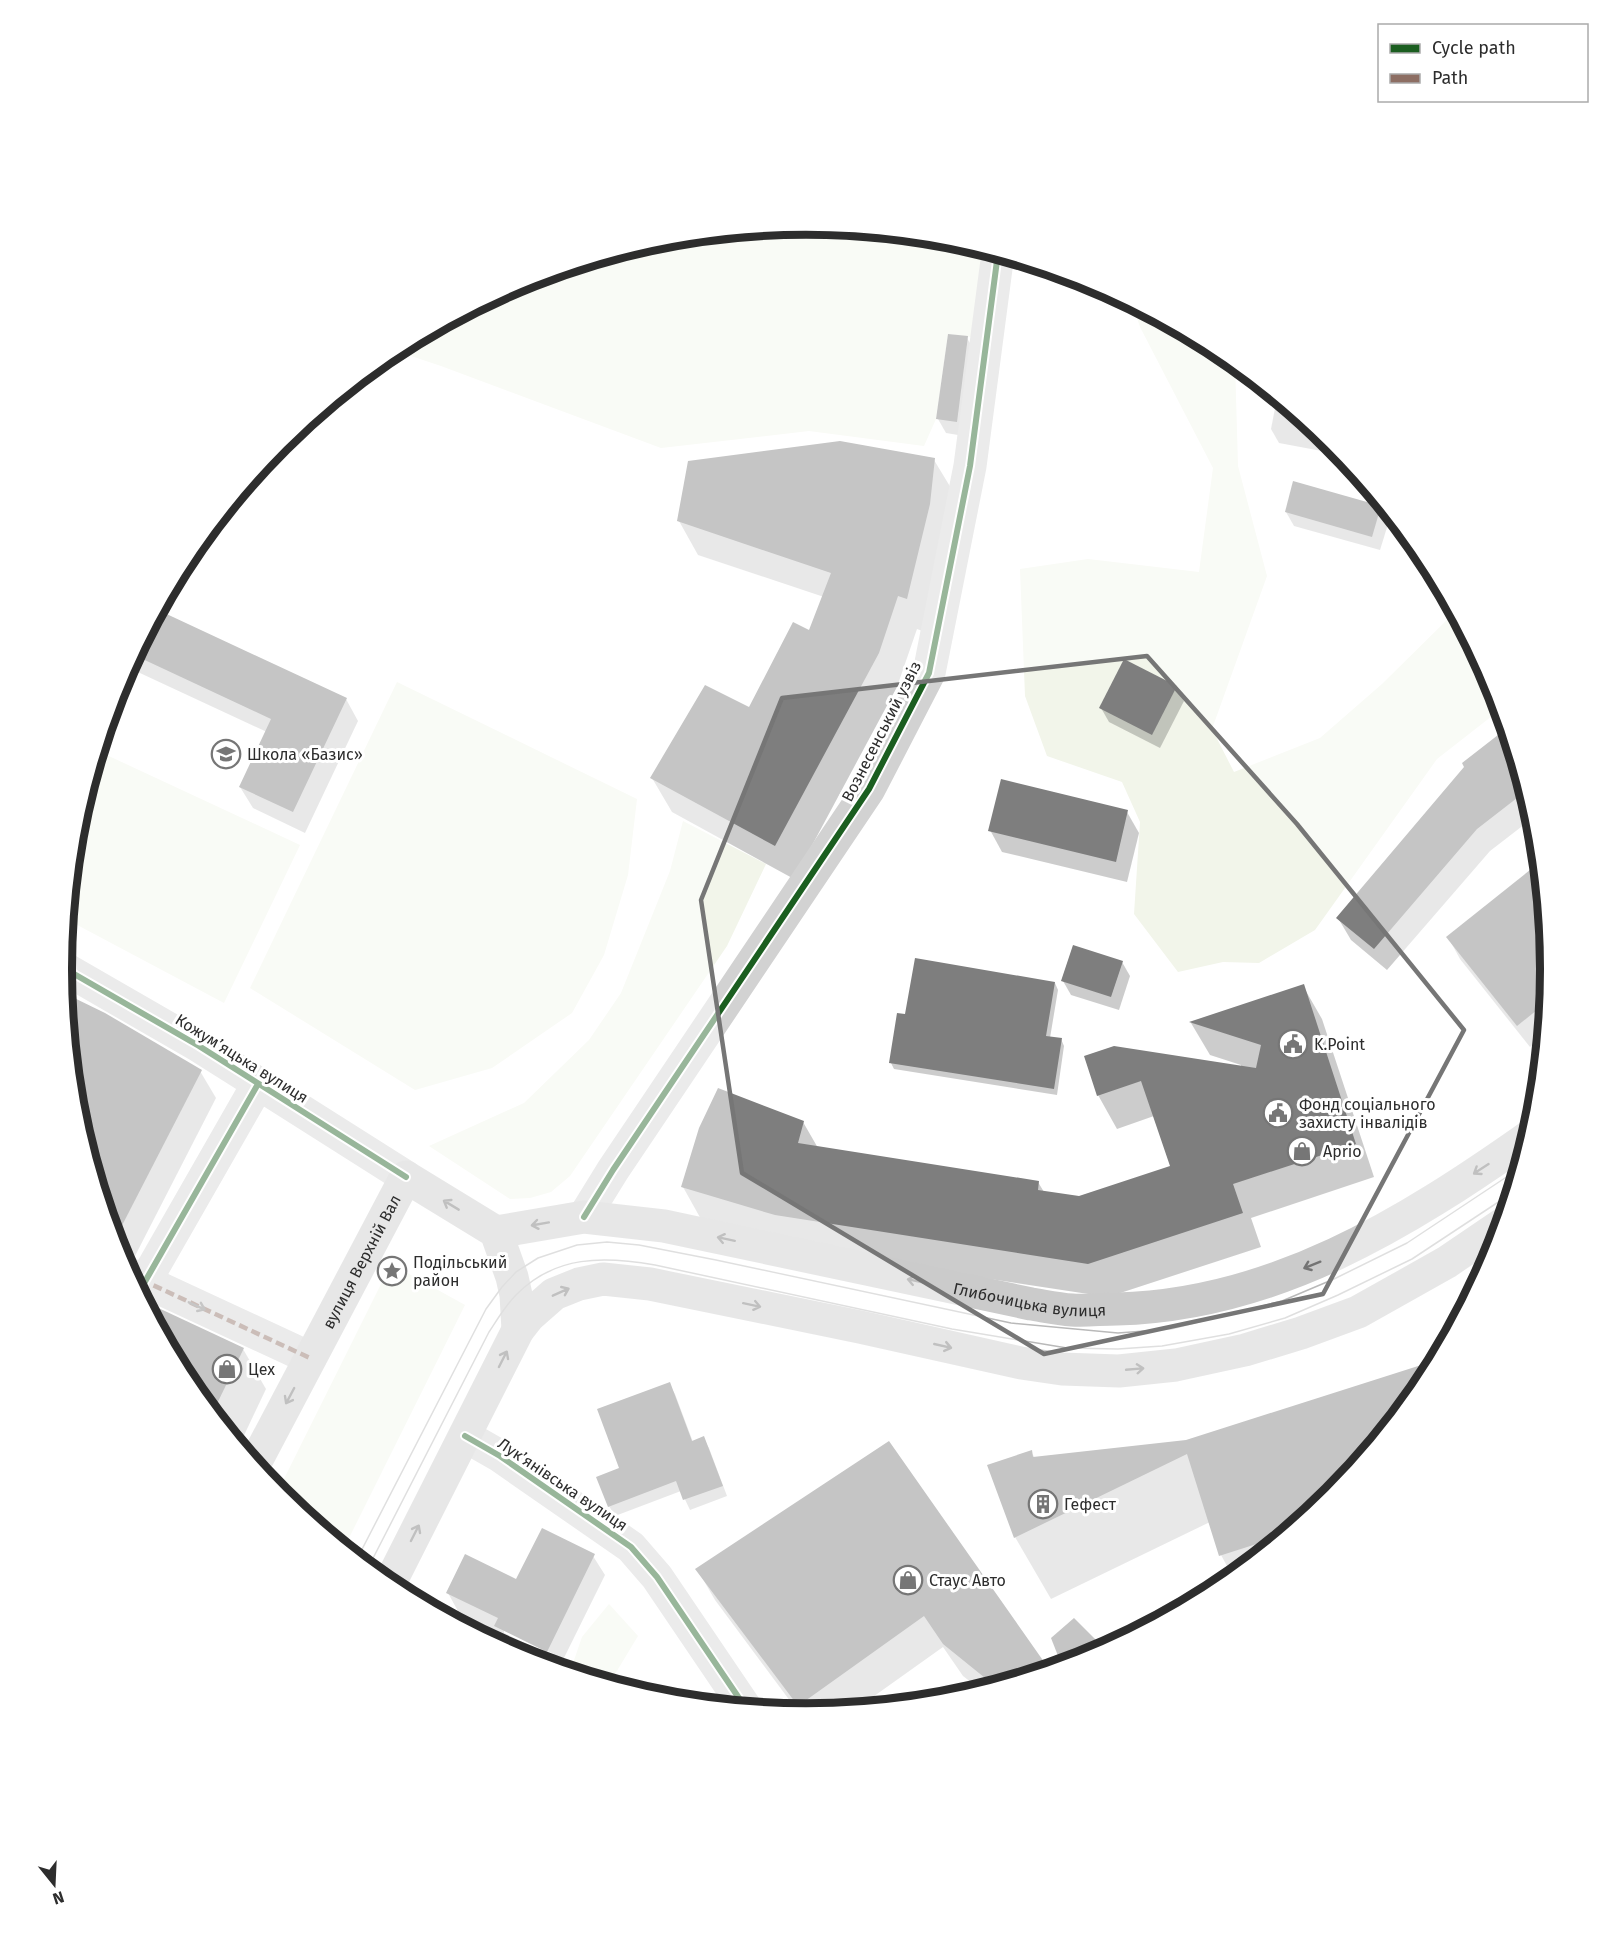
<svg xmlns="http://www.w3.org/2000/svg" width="1612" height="1938" font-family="'Fira Sans',sans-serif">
<rect width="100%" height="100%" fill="#fff"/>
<g fill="#f2f5ea">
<path d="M806,225L952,239L984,249L971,337L948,334L936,419L924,446L809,431L661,448L441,366L393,350L521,281L661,239Z"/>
<path d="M1132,303L1220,350L1235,362L1238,466L1267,576L1212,729L1234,772L1320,738L1382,684L1455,612L1494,684L1501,709L1437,759L1315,930L1259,963L1223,962L1178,972L1134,914L1140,822L1122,782L1047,756L1025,696L1020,569L1088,559L1199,572L1213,468L1140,327Z"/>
<path d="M397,682L637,799L628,875L604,955L572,1013L492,1068L415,1090L250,988Z"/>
<path d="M98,751L300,845L224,1003L66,919L76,823Z"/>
<path d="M683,821L766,864L727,946L570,1176L551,1192L530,1198L510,1199L429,1146L524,1103L589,1040L621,993L670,871Z"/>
<path d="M391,1264L465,1305L344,1548L277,1493Z"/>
<path d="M609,1604L638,1636L612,1679L611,1684L570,1672L582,1637Z"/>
</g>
<g fill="#0003" fill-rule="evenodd">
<path d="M967,338L975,352L964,436L946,433L938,419Z"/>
<path d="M1277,398L1333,443L1343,455L1279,443L1271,429Z"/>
<path d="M934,460L954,493L925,632L917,629L897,687L794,879L672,812L652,778L749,709L810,632L824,597L698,555L679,521Z"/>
<path d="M1380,507L1389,521L1380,550L1294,526L1286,512Z"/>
<path d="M203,536L193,560L186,557L187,555Z"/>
<path d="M157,611L346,699L358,721L305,833L253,808L240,787L267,732L127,667Z"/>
<path d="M1176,687L1184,701L1160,748L1109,722L1101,708Z"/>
<path d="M1508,730L1534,817L1490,851L1387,970L1351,940L1338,918L1466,768L1463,764Z"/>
<path d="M1127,812L1139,833L1127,882L1002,852L990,830Z"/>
<path d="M1540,864L1550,969L1544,1036L1530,1047L1460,959L1448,937Z"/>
<path d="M1122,962L1130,976L1119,1010L1071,995L1063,981Z"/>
<path d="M1055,983L1058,990L1050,1038L1061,1039L1064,1046L1057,1095L894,1069L891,1063Z"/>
<path d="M1303,986L1322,1019L1374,1177L1251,1218L1261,1247L1108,1297L795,1249L702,1221L683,1187L803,1122L818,1148L1038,1182L1044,1192L1079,1198L1172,1167L1154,1116L1117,1129L1098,1095L1086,1057L1241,1067V1065L1210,1055L1191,1023Z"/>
<path d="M64,994L104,1015L200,1071L216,1098L135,1256L116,1246L76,1114Z"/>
<path d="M151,1315L243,1349L266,1389L239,1446L187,1382Z"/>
<path d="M1436,1362L1425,1383L1332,1496L1233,1577L1221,1555L1210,1522L1051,1599L1015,1537L1031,1452L1035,1458L1186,1442Z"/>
<path d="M669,1384L675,1394L693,1442L703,1438L709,1448L727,1496L690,1510L681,1491L615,1516L609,1506L621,1469Z"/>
<path d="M888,1444L1048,1670L981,1690L963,1676L943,1647L856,1709L799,1713L715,1600L697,1569Z"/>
<path d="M593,1556L605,1575L559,1668L544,1664L507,1646L499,1632L459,1613L448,1593L517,1581ZM504,1629L554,1654L553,1656L504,1633Z"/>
</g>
<g fill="#7e7e7e">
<path d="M948,334L968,336L957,422L936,419Z"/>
<path d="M840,441L935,458L930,504L907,599L898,596L879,653L775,846L650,778L705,685L749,707L793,622L809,630L831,573L677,521L688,461Z"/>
<path d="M1293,481L1381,506L1372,537L1285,512Z"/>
<path d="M158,610L347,698L293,812L239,787L271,719L134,655Z"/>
<path d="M1124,659L1177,686L1152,735L1099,708Z"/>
<path d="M1507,728L1526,791L1477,829L1374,949L1336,918L1464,767L1462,763Z"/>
<path d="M1001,779L1128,810L1116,862L988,831Z"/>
<path d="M1540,862L1550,969L1547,1002L1517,1026L1446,937Z"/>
<path d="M1073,945L1123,961L1111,997L1061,981Z"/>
<path d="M915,958L1055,982L1046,1036L1062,1038L1054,1089L889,1063L897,1013L905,1014Z"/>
<path d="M1304,984L1356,1144L1233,1184L1243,1213L1088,1264L775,1215L681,1187L699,1128L718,1088L804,1121L798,1143L1039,1181L1038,1190L1079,1196L1170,1166L1141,1081L1097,1096L1084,1056L1114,1046L1256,1068L1261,1045L1189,1022Z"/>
<path d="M64,993L105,1013L202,1070L114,1241L76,1114Z"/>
<path d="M152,1305L244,1348L212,1414L187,1382L147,1309Z"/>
<path d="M1437,1360L1425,1383L1332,1496L1284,1535L1219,1556L1187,1454L1014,1538L987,1465L1032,1450L1033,1457L1186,1440Z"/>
<path d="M670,1382L692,1441L704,1436L723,1486L683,1500L676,1481L608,1507L596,1477L619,1468L597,1409Z"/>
<path d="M889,1441L1049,1669L995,1686L943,1644L924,1616L798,1706L695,1569Z"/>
<path d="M542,1528L595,1554L547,1652L494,1626L498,1618L446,1593L465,1554L516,1579Z"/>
<path d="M1074,1618L1105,1649L1091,1657L1062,1666L1051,1638Z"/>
</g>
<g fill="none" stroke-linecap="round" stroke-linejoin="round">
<g stroke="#d2d2d2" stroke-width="33">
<path d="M62,967L199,1046L406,1177"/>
<path d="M584,1217L613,1170L869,789L929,673L970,466L998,253"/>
<path d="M129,1274L310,1358"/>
<path d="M139,1292L258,1084"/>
<path d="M465,1436L500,1456L631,1547L657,1577L745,1707"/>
</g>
<g stroke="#cbcbcb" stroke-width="33">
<path id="s1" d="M496,1232L584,1217L664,1226L1031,1304C1044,1306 1058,1309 1072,1310C1086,1311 1102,1309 1117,1309C1274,1305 1405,1224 1530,1136"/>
<path id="s2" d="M254,1465L406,1177L496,1232L512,1277L516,1295L518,1330"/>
<path d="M389,1585L518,1330L529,1316L554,1294L579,1284L603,1279L650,1284L860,1327L1021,1363L1062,1369L1119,1371L1176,1365L1245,1350L1301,1333L1358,1312L1447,1262L1503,1224"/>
</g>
<g stroke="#b9b9b9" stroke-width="1.5">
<path d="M357,1559L486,1309L502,1287L516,1272L538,1258L577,1245L607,1242L639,1245L716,1260L1011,1323L1118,1333L1171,1329L1282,1301L1334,1279L1407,1243L1520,1168"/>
<path d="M368,1568L489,1332C497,1320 505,1306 516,1295C555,1255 604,1256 655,1265L952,1329L1067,1348L1118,1349L1162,1346L1229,1334L1285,1318L1338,1295L1412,1259L1512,1193"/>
</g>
<path stroke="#8d6e63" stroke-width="4.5" stroke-dasharray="9 4.5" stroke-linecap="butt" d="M129,1274L310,1358"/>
<g stroke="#fff" stroke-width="10">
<g id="cycleway">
<path d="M62,967L199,1046L406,1177"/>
<path d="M584,1217L613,1170L869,789L929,673L970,466L998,253"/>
<path d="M139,1292L258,1084"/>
<path d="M465,1436L500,1456L631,1547L657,1577L745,1707"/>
</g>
</g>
<use href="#cycleway" stroke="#1b5e20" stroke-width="6"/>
</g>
<defs><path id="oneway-shaft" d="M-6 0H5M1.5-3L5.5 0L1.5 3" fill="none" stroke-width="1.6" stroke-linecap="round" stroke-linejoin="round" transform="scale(1.5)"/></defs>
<g stroke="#747474">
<use href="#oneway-shaft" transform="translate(1481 1169) rotate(147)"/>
<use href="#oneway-shaft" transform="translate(451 1205) rotate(-149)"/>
<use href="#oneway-shaft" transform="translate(540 1224) rotate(170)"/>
<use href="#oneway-shaft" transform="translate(726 1239) rotate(-168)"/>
<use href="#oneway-shaft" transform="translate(1312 1265) rotate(158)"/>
<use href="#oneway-shaft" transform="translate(916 1281) rotate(-168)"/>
<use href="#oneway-shaft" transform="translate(561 1292) rotate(-24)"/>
<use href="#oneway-shaft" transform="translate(752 1305) rotate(12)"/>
<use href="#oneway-shaft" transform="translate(943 1346) rotate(13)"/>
<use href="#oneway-shaft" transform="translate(503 1359) rotate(-63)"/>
<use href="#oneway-shaft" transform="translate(1135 1369) rotate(-5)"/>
<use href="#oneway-shaft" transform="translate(290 1396) rotate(118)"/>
<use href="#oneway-shaft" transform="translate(415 1533) rotate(-63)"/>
</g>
<use stroke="#808080" href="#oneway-shaft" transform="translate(197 1306) rotate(24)"/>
<path d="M0 0H1612V1938H0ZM1147,656L1297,824L1464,1030L1323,1294L1044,1354L742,1173L701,900L782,698Z" fill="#fff" fill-opacity=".55" fill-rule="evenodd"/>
<path fill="none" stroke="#767676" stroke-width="4.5" stroke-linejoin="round" d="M1147,656L1297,824L1464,1030L1323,1294L1044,1354L742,1173L701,900L782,698Z"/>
<defs>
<g id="school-ring" transform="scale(1.5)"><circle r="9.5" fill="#fff" stroke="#767676" stroke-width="1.5"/><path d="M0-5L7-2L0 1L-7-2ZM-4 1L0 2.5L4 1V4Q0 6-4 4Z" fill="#767676"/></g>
<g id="civic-ring" transform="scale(1.5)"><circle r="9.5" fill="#fff" stroke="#767676" stroke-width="1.5"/><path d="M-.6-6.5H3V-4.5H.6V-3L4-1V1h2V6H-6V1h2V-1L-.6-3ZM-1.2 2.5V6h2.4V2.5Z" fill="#767676"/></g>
<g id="shop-ring" transform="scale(1.5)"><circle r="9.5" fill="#fff" stroke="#767676" stroke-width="1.5"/><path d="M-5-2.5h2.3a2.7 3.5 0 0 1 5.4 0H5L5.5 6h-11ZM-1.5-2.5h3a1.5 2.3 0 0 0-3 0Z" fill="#767676"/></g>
<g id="sight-ring" transform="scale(1.5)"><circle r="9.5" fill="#fff" stroke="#767676" stroke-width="1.5"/><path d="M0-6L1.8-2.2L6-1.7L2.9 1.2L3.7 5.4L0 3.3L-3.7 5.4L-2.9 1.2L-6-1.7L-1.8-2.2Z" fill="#767676"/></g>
<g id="building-ring" transform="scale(1.5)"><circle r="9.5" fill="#fff" stroke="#767676" stroke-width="1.5"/><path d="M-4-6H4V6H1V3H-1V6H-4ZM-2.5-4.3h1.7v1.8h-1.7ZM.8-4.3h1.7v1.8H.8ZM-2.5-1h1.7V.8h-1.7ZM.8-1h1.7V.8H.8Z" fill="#767676"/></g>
</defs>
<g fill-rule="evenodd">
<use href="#school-ring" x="226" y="754"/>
<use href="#civic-ring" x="1293" y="1044"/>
<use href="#civic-ring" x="1278" y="1113"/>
<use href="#shop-ring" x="1302" y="1151"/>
<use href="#sight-ring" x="392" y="1271"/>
<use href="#shop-ring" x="227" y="1369"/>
<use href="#building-ring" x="1043" y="1504"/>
<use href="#shop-ring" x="908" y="1580"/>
</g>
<g text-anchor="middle" stroke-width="6" stroke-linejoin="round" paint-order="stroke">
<g font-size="16" fill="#2d2d2d" stroke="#fff">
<text transform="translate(881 731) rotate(-63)" y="6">Вознесенський узвіз</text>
<text transform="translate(242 1058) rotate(32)" y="6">Кожумʼяцька вулиця</text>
<text dy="6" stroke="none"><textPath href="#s2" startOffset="230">вулиця Верхній Вал</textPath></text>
<text dy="6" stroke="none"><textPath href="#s1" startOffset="543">Глибочицька вулиця</textPath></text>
<text transform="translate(563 1484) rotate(34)" y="6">Лукʼянівська вулиця</text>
</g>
<g font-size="16" fill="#2d2d2d" stroke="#fff" text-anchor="start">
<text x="247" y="760">Школа «Базис»</text>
<text x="1314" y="1050">K.Point</text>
<text x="1299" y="1110">Фонд соціального<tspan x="1299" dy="18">захисту інвалідів</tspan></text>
<text x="1323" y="1157">Aprio</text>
<text x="413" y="1268">Подільський<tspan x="413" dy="18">район</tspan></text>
<text x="248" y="1375">Цех</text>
<text x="1064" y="1510">Гефест</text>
<text x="929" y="1586">Стаус Авто</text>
</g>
</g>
<path d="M0 0H1612V1938H0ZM72 969a734 734 0 1 1 1468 0a734 734 0 1 1-1468 0Z" fill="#fff" fill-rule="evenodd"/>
<path fill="none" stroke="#2d2d2d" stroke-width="8" d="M72 969a734 734 0 1 1 1468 0a734 734 0 1 1-1468 0Z"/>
<rect x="1378" y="24" width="210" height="78" fill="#ffffff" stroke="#ababab" stroke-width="1.5"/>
<rect x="1390" y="44" width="30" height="9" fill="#1b5e20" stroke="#ababab" stroke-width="1.5"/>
<text x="1432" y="54" font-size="18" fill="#2d2d2d">Cycle path</text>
<rect x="1390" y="74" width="30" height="9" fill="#8d6e63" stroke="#ababab" stroke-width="1.5"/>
<text x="1432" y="84" font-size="18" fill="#2d2d2d">Path</text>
<g transform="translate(54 1884) rotate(162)" stroke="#ffffff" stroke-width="4.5" paint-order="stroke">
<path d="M0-4.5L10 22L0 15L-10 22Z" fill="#2d2d2d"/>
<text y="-9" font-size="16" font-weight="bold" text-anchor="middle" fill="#2d2d2d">N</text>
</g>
</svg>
